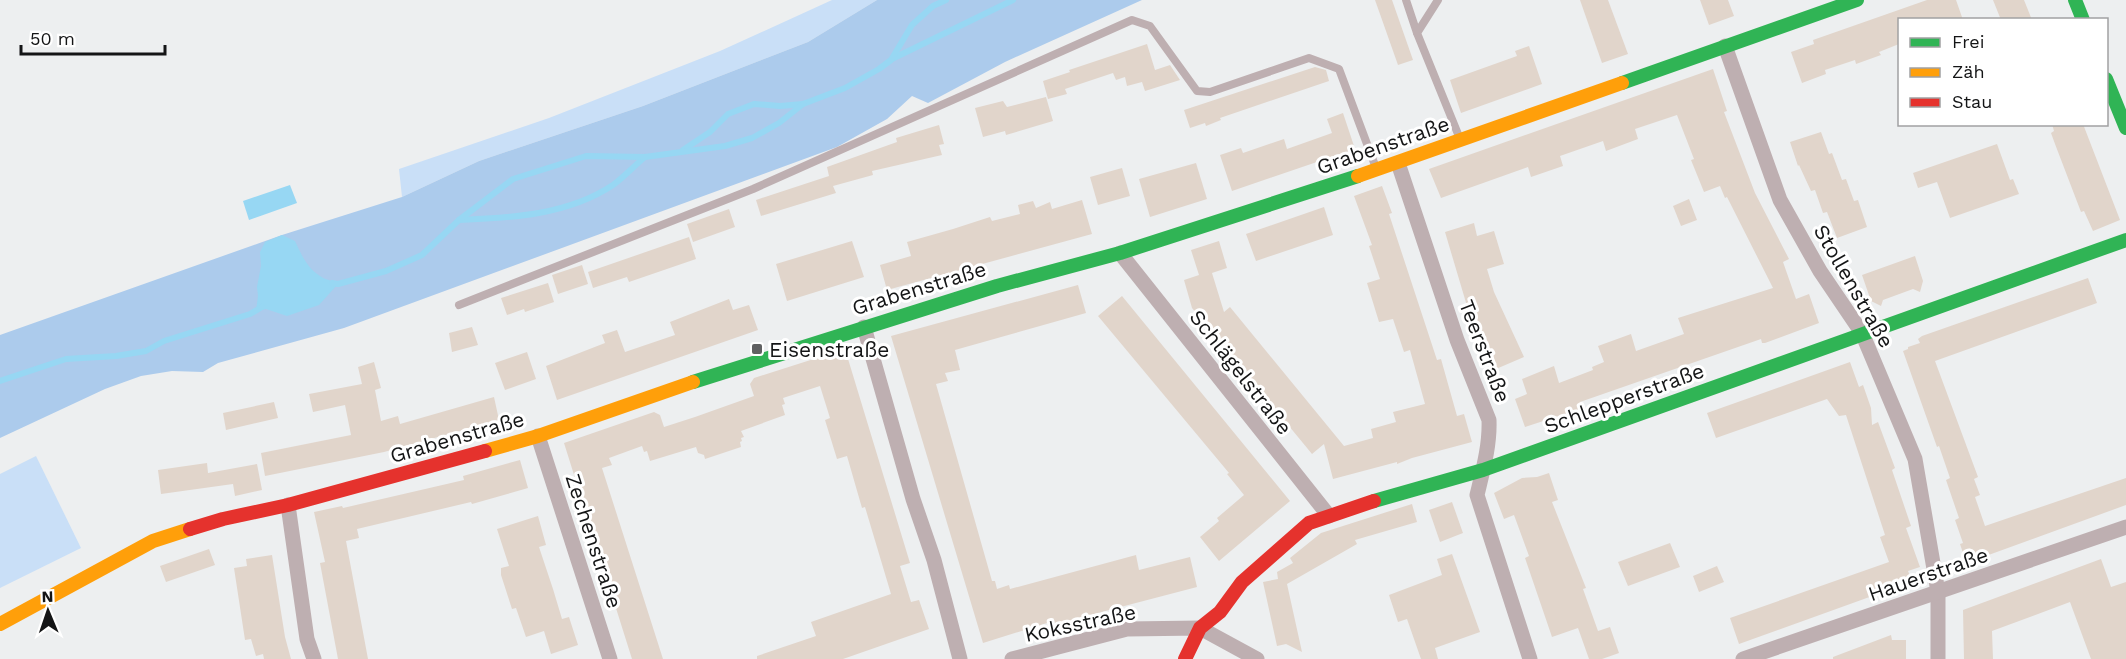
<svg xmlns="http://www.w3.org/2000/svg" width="2126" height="659" viewBox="0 0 2126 659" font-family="'Work Sans',sans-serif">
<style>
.green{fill:#c9dff7}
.forest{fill:#accbec}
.water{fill:#97d7f3}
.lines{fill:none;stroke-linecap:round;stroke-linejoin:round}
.stream{stroke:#97d7f3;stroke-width:6}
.building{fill:#e1d5cb}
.lane{stroke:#beafb1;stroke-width:8}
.street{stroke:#beafb1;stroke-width:15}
.fast{stroke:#30b455;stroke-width:14}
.slow{stroke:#ff9f0a;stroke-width:14}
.jam{stroke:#e5322d;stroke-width:14}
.poi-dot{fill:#606162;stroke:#fff;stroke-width:2}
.labels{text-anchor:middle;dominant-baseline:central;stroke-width:6;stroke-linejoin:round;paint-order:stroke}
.street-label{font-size:21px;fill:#141516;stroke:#fff}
.poi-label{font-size:21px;fill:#141516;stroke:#fff;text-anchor:start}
</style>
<rect width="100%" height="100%" fill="#edeff0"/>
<g class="green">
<polygon points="832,0 877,0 808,42 643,106 479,161 402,197 399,169 549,118 720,51"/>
<polygon points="36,456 81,548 0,588 0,474"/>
</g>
<polygon class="forest" points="877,0 1142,0 1005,62 928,103 912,96 887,119 837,147 344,328 218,363 203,372 172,371 141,376 105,389 0,438 0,335 282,235 402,197 479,161 643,106 808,42"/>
<g class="water">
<polygon points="290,185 297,203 249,220 243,201"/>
<path d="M282,235L295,241C301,254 307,268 320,276C325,280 332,280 338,284L319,305L287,316L266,309L256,311L258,296L257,287L261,266L260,252L265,242Z"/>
</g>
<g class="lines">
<g class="stream">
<polyline points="892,59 1013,0"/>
<polyline points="683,150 710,132 728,114 754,104 780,106 803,104 845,88 879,69 891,60 912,25 933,6 946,0"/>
<path d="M459,220C511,218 568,215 613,185C624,177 634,166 645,157"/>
<polyline points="332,283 338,284 386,271 422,255 459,220 513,179 586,156 645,157 725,146 752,138 779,123 803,104"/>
<polyline points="0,381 66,359 116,356 146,351 164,341 250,314 262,307"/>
</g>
</g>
<g class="building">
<polygon points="1375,0 1392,0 1413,60 1398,65"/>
<polygon points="1580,0 1608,0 1628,54 1602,63"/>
<polygon points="1700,0 1728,0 1734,16 1709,25"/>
<polygon points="1927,0 1956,0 1963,20 1899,20 1899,44 1879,52 1881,55 1856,64 1855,60 1825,70 1826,74 1802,83 1791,52 1814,44 1813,40"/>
<polygon points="1993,0 2024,0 2032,20 2001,20"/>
<polygon points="1147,44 1155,70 1170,65 1180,80 1145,91 1142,82 1127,86 1125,77 1116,80 1113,73 1065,89 1067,94 1048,99 1043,81 1070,72 1069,70"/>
<polygon points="1529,46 1542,84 1461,113 1450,80 1517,56 1515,51"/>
<polygon points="1315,67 1326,70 1329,81 1220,118 1221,120 1206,126 1205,123 1190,128 1184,110"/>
<polygon points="1713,69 1727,111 1724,112 1755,193 1789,259 1783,262 1796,299 1809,294 1819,323 1765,343 1762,343 1761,339 1580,402 1582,407 1580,409 1525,427 1515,399 1527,394 1522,379 1554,366 1559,383 1593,370 1592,367 1604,362 1598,346 1631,334 1636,351 1684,334 1678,318 1773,288 1727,197 1725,198 1720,186 1704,192 1691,160 1694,159 1677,115 1635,129 1638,139 1606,151 1603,141 1560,156 1563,166 1531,177 1528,167 1441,198 1429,169"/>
<polygon points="1046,97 1053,121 1006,135 1005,131 983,137 975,108 1003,101 1007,107"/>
<polygon points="1343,113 1355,149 1232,191 1220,155 1241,148 1243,153 1284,139 1287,149 1332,133 1327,119"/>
<polygon points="2052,124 2083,124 2120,220 2093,231 2084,211 2081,212 2055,144 2051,133 2054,131"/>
<polygon points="939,125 944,144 939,145 942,155 872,171 873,175 833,186 836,193 761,216 756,200 829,176 827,167 897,142 896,138"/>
<polygon points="1821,132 1829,154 1832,153 1842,180 1846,179 1854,201 1858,200 1867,227 1837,238 1827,212 1823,213 1815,190 1811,191 1799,165 1798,166 1790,142"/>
<polygon points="1997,144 2010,180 2013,179 2019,194 1950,218 1937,182 1918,188 1913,173"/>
<polygon points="1196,163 1207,199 1150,217 1139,179"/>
<polygon points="1122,168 1130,196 1098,205 1090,177"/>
<polygon points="1382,186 1392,213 1389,214 1437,360 1441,359 1457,416 1464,414 1472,442 1412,458 1397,464 1397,462 1333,479 1324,444 1312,454 1192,308 1184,280 1199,275 1191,250 1219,241 1227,268 1212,273 1224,312 1230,307 1344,446 1373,438 1371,429 1396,422 1393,412 1425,404 1410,350 1404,352 1393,319 1379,322 1367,283 1380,279 1369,246 1372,245 1354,196"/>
<polygon points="1689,199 1697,220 1681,226 1673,206"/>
<polygon points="1082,200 1092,234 887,290 880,265 911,256 907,242 953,229 990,217 992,221 1020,214 1018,205 1033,201 1036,208 1050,202 1052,209"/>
<polygon points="1324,207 1333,235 1256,261 1246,234"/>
<polygon points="729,209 735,227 693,242 687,224"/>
<polygon points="1474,223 1477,236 1494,231 1504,264 1487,269 1494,292 1524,357 1496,369 1467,306 1445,232"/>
<polygon points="689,237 696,259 629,282 627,277 593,288 588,272"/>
<polygon points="852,241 864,277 787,301 776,264"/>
<polygon points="1915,256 1923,281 1920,292 1913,289 1883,300 1881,306 1871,301 1862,275"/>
<polygon points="582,265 588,284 558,294 552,275"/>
<polygon points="2088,278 2097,303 1935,361 1978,477 1974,479 1980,495 1975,497 1985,526 2126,478 2126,505 1972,561 1971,557 1965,559 1960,544 1963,543 1955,520 1959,518 1946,480 1950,478 1939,446 1937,447 1903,351 1908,349 1908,347 1920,343 1918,339 1922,336"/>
<polygon points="548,283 554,302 525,312 524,309 507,315 501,298"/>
<polygon points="1078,285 1086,313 955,350 960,370 945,373 948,381 936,384 992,581 995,581 997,589 1009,585 1010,589 1136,555 1139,570 1190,557 1197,587 1048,626 1047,623 983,643 891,336"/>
<polygon points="1122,296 1290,501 1219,561 1200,537 1219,521 1217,518 1244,495 1227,474 1229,473 1098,316"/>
<polygon points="729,299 733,310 749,305 758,330 557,400 546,366 605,343 602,335 617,330 625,352 675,335 670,322"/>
<polygon points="472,327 478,345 452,352 449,333"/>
<polygon points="845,349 910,563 900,566 911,602 919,600 929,629 843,659 757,659 757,656 816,636 811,622 891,594 865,507 862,508 847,456 837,459 825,420 830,418 820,386 783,398 785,404 782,405 785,415 741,431 744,437 741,438 742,441 740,442 741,447 705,459 704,455 698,453 696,447 650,461 647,451 644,452 642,446 609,458 612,465 602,468 663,659 632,659 564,443 654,412 660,415 664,427 695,417 754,396 750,384 754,378"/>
<polygon points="527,352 536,379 505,390 495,363"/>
<polygon points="374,362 381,388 375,390 381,421 398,416 400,424 494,397 499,420 384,452 265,476 261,453 351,435 345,405 313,412 309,394 362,384 358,367"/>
<polygon points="1850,362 1859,387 1863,385 1871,408 1872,425 1878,422 1895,468 1892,470 1911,526 1906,528 1920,567 1908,571 1910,576 1905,578 1906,581 1899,584 1900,586 1739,644 1730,618 1889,562 1880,537 1885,535 1846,415 1839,416 1827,399 1716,438 1707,413"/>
<polygon points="274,402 278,418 226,430 223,413"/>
<polygon points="520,460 528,488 472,504 471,502 357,529 359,538 346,541 368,659 338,659 320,563 325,562 314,512 342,506 343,508 464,480 463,476"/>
<polygon points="207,463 208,473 257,464 262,490 235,496 233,484 161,494 158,470"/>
<polygon points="1549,473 1558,500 1552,502 1586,588 1583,589 1598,631 1610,627 1619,653 1602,659 1589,659 1578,628 1552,637 1525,558 1529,556 1514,515 1504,519 1494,493 1522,478 1537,477"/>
<polygon points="1452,502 1463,533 1440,542 1429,510"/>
<polygon points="1412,504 1417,522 1355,540 1357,544 1287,584 1302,652 1286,644 1277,646 1263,582 1278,579 1277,572 1293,563 1290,558 1321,533"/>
<polygon points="538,516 546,545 539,547 553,589 562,619 569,617 578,645 551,654 544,631 526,637 516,608 512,609 501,575 501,568 509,566 497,529"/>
<polygon points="1670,543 1680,567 1628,586 1618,562"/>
<polygon points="209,549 215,565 166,582 160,566"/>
<polygon points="1452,554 1480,632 1435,648 1438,659 1421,659 1407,619 1398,622 1389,595 1442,575 1437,559"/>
<polygon points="272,555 285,637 291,659 264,659 263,654 256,656 251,639 245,640 234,568 247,566 246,559"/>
<polygon points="2101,559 2111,587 2126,582 2126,659 2091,659 2070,602 1992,631 1993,659 1964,659 1963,610"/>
<polygon points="1717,566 1724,582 1699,592 1693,576"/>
<polygon points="1891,635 1892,640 1906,640 1906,659 1833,659 1833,657"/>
</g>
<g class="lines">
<g class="lane">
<polyline points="1406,0 1417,33"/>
<polyline points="1438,0 1417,33 1460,139"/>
<polyline points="459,305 753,189 1132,20 1150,26 1197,91 1210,92 1309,58 1339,69 1376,168"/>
</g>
<g class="street">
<polyline points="1725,46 1780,200 1820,271 1862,333 1915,459 1938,592 1938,659"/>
<path d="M1398,163L1457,340L1489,420C1490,445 1483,470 1477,495L1530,659"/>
<polyline points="1120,253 1329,516"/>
<polyline points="864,327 913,499 934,560 960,659"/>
<polyline points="538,436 610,659"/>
<polyline points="288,505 307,639 314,659"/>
<polyline points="1012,659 1127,629 1200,628 1257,659"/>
<polyline points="1743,659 2126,527"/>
</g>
<g class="fast">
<polyline points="2075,0 2083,20"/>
<polyline points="2106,79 2126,128"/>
<polyline points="1622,83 1857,0"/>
<polyline points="693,382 997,286 1120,253 1358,176"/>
<polyline points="1374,501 1483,470 2126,240"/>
</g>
<g class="slow">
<polyline points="1358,176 1622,83"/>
<polyline points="485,451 538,436 693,382"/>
<polyline points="0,624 153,541 190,529"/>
</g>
<g class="jam">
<polyline points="190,529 223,519 288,505 485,451"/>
<polyline points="1185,659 1200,628 1220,612 1242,582 1309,523 1374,501"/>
</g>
</g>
<rect class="poi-dot" x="751" y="343" width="12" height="12" rx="3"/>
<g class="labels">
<g class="street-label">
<text transform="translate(1383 145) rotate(-19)">Grabenstraße</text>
<text transform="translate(1854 286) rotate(60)">Stollenstraße</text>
<text transform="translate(919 288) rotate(-17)">Grabenstraße</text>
<text transform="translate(1485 351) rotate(69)">Teerstraße</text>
<text transform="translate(1241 372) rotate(52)">Schlägelstraße</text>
<text transform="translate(1624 398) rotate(-20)">Schlepperstraße</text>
<text transform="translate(457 437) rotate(-16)">Grabenstraße</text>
<text transform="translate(594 541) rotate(72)">Zechenstraße</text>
<text transform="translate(1928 574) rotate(-19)">Hauerstraße</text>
<text transform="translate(1080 623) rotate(-12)">Koksstraße</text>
</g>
<g class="poi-label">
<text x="769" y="349">Eisenstraße</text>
</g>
</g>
<rect x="1898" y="18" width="210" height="108" fill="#ffffff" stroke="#a1a1a2" stroke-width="1.5"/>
<rect x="1910" y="38" width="30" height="9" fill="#30b455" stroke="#a1a1a2" stroke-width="1.5"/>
<text x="1952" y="48" font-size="18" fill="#141516">Frei</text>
<rect x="1910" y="68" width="30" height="9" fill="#ff9f0a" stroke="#a1a1a2" stroke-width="1.5"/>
<text x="1952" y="78" font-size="18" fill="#141516">Zäh</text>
<rect x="1910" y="98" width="30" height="9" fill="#e5322d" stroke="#a1a1a2" stroke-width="1.5"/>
<text x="1952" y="108" font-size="18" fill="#141516">Stau</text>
<g transform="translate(48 611) rotate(358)" stroke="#ffffff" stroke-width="4.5" paint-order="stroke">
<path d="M0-4.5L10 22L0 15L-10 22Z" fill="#141516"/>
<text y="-9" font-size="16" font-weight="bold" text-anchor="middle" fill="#141516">N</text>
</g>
<path d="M21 45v9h144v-9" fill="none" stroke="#141516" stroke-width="3"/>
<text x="30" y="45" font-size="18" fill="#141516" stroke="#ffffff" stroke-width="4.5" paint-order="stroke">50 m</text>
</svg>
